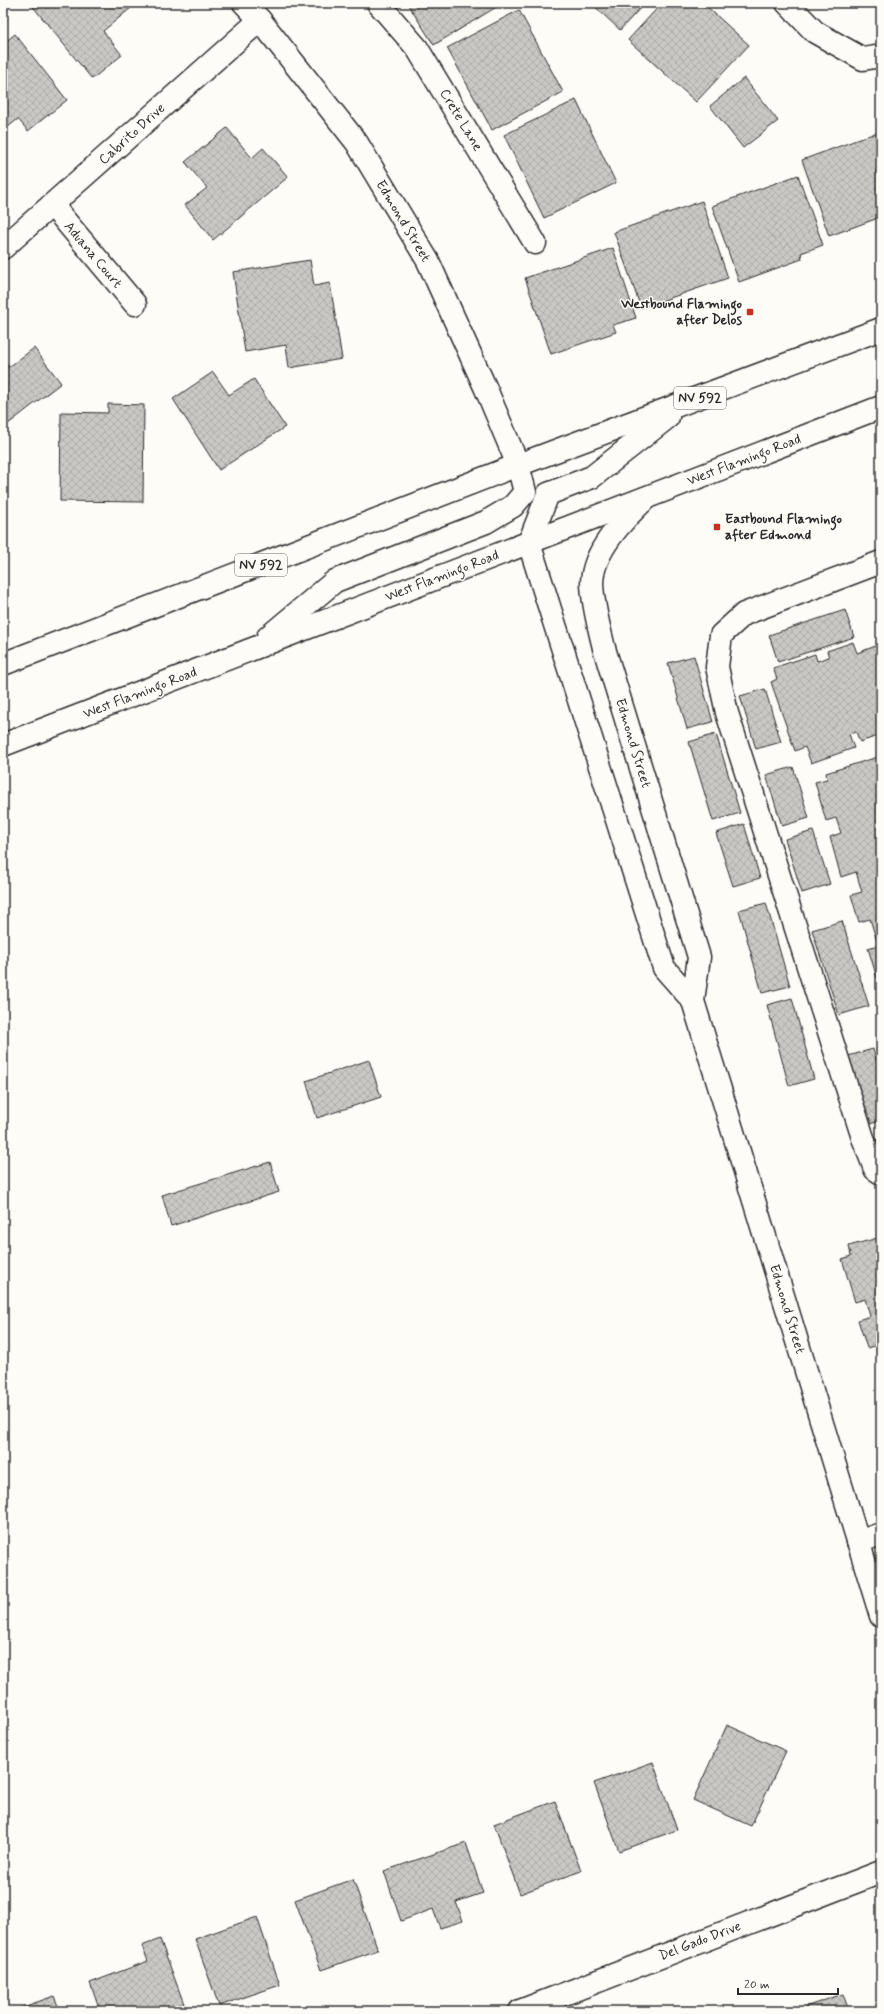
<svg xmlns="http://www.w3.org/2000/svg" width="884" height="2014" viewBox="0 0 884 2014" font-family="Mynerve,sans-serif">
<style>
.building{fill:url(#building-cross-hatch);stroke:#2b2b2b}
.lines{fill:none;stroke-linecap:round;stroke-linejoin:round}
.minor-casing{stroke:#2b2b2b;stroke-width:25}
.major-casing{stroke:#2b2b2b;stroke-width:25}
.minor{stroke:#fdfcf7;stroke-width:22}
.major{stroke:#fdfcf7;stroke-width:22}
.poi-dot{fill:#c8321e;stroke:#fdfcf7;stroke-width:1.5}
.labels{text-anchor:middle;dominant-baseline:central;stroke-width:3;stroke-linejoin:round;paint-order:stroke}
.shield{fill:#fdfcf7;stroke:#6a6a68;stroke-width:1}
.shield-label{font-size:13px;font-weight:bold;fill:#2b2b2b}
.street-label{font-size:14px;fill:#2b2b2b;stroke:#fdfcf7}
.poi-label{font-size:14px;font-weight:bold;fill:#2b2b2b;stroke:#fdfcf7;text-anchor:end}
</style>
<defs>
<pattern id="building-cross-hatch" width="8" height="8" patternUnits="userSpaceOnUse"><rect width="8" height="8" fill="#c9c8c4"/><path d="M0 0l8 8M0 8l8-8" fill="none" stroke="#adaca9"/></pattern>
</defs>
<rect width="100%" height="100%" fill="#fdfcf7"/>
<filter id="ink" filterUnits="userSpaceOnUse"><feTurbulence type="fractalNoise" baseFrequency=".025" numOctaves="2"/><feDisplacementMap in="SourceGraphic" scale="8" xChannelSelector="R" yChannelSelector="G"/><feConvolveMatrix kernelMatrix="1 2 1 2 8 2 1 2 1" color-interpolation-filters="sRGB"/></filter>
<g filter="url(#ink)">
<g class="building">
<polygon points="30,3 137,3 103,31 122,55 92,79"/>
<polygon points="407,3 503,3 434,45"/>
<polygon points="591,3 645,3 620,30"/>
<polygon points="662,3 703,3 749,45 696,102 628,40"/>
<polygon points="519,10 563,92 492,130 447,48"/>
<polygon points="15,34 67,100 28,131 18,119 3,131 3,44"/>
<polygon points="744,78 778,121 743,148 710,106"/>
<polygon points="576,100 616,183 544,218 504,135"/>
<polygon points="227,128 252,158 263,148 288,177 213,240 185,205 207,188 185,162"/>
<polygon points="881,131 881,168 876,170 879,179 881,178 881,217 829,236 802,160"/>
<polygon points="798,175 823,245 801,253 802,259 739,282 712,206"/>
<polygon points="702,201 728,278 641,308 614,232"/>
<polygon points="613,248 636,318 613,325 616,332 551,354 525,278"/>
<polygon points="310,260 314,286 330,283 342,359 289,368 286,345 245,352 233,272"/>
<polygon points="34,348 61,383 3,428 3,359 9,367"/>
<polygon points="213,372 229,395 254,379 285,427 219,470 173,399"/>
<polygon points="108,404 144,405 143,502 60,501 61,412 108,413"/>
<polygon points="845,610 854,637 778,662 769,635"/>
<polygon points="853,642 857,653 881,644 881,735 860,742 856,732 849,734 854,748 811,763 805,747 795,751 771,682 777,679 773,668 815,654 817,661 829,657 827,651"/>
<polygon points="694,656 713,722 687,729 668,663"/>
<polygon points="765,689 781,742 756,749 740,696"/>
<polygon points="716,734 740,813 713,821 689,742"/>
<polygon points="881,756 881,977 877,978 868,948 878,945 870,919 859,922 851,895 862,892 856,872 841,877 830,837 841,833 836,818 826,821 815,782 827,779 826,773"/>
<polygon points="793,767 809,818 782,826 766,775"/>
<polygon points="744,824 760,878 733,886 716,833"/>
<polygon points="813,831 830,884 802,893 785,839"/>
<polygon points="766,903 790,986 762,993 739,910"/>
<polygon points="842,921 869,1006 839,1015 812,930"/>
<polygon points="792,998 814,1079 789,1086 767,1005"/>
<polygon points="873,1049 881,1076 881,1121 869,1124 848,1056"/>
<polygon points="369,1060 381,1097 317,1118 306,1081"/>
<polygon points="270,1162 279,1192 171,1226 162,1195"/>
<polygon points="881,1237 881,1344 867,1348 858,1320 870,1316 865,1299 855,1302 842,1259 851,1256 849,1246"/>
<polygon points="727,1725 786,1751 751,1826 693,1800"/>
<polygon points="653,1762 677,1830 619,1851 594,1783"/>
<polygon points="555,1801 581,1871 520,1894 494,1824"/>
<polygon points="466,1843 483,1893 456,1902 463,1921 440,1928 433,1909 401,1921 384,1871"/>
<polygon points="353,1879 378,1950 321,1970 295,1900"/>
<polygon points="257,1917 280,1985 219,2006 195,1939"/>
<polygon points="160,1939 184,2004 164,2011 100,2011 90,1983 148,1961 142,1946"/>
<polygon points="843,1994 849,2011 793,2011"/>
<polygon points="54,1996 60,2011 12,2011"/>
</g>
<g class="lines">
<g class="minor-casing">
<g id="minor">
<polyline points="244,3 260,20 357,143 428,261 486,389 518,465"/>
<polyline points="378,3 417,48 535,243"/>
<polyline points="787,3 815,32 863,59 881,56"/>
<polyline points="52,205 135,304"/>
<polyline points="3,248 260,20"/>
<path d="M646,498C624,519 592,551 592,584C593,606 599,627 604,648L699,957L693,1001L881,1616"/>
<polyline points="529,543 664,968 693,1001"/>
<polyline points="881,562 744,614 721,635 717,667 727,713 863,1138 875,1169 881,1173"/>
<polyline points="858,1542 881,1534"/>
<polyline points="520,2011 881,1872"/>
</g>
</g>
<g class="major-casing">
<g id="major">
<polyline points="529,543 548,494 592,477 668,417"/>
<polyline points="268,637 335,581 486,522 513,506 525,492 518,465"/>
<polyline points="3,664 518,465 881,329"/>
<polyline points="3,745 881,407"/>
</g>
</g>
<use href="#minor" class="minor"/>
<use href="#major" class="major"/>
</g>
</g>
<g class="poi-dot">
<rect x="746" y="308" width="8" height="8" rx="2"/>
<rect x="713" y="523" width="8" height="8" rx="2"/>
</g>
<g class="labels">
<g class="shield">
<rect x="674" y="387" width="52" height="22" rx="3"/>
<rect x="235" y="554" width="52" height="22" rx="3"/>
</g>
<g class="shield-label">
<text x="700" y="398">NV 592</text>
<text x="261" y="565">NV 592</text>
</g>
<g class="street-label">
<text transform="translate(461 120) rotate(59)">Crete Lane</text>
<text transform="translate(132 134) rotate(-42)">Cabrito Drive</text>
<text transform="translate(403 221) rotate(59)">Edmond Street</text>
<text transform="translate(93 255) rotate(50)">Aduana Court</text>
<text transform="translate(744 460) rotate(-21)">West Flamingo Road</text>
<text transform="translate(442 576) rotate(-21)">West Flamingo Road</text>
<text transform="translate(140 693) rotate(-21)">West Flamingo Road</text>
<text transform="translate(633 743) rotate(73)">Edmond Street</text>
<text transform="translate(787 1309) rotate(73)">Edmond Street</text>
<text transform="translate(700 1941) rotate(-21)">Del Gado Drive</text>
</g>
<g class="poi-label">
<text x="742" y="304">Westbound Flamingo<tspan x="742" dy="16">after Delos</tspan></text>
<text x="725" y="519" text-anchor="start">Eastbound Flamingo<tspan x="725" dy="16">after Edmond</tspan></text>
</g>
</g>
<rect width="884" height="2014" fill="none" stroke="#fdfcf7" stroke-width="16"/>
<rect x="8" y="8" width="868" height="1998" fill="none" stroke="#2b2b2b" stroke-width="1.5" filter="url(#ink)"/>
<path d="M738 1988v6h100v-6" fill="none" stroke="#2b2b2b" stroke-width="2"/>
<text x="744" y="1988" font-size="12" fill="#2b2b2b" stroke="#fdfcf7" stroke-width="3" paint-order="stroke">20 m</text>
</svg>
